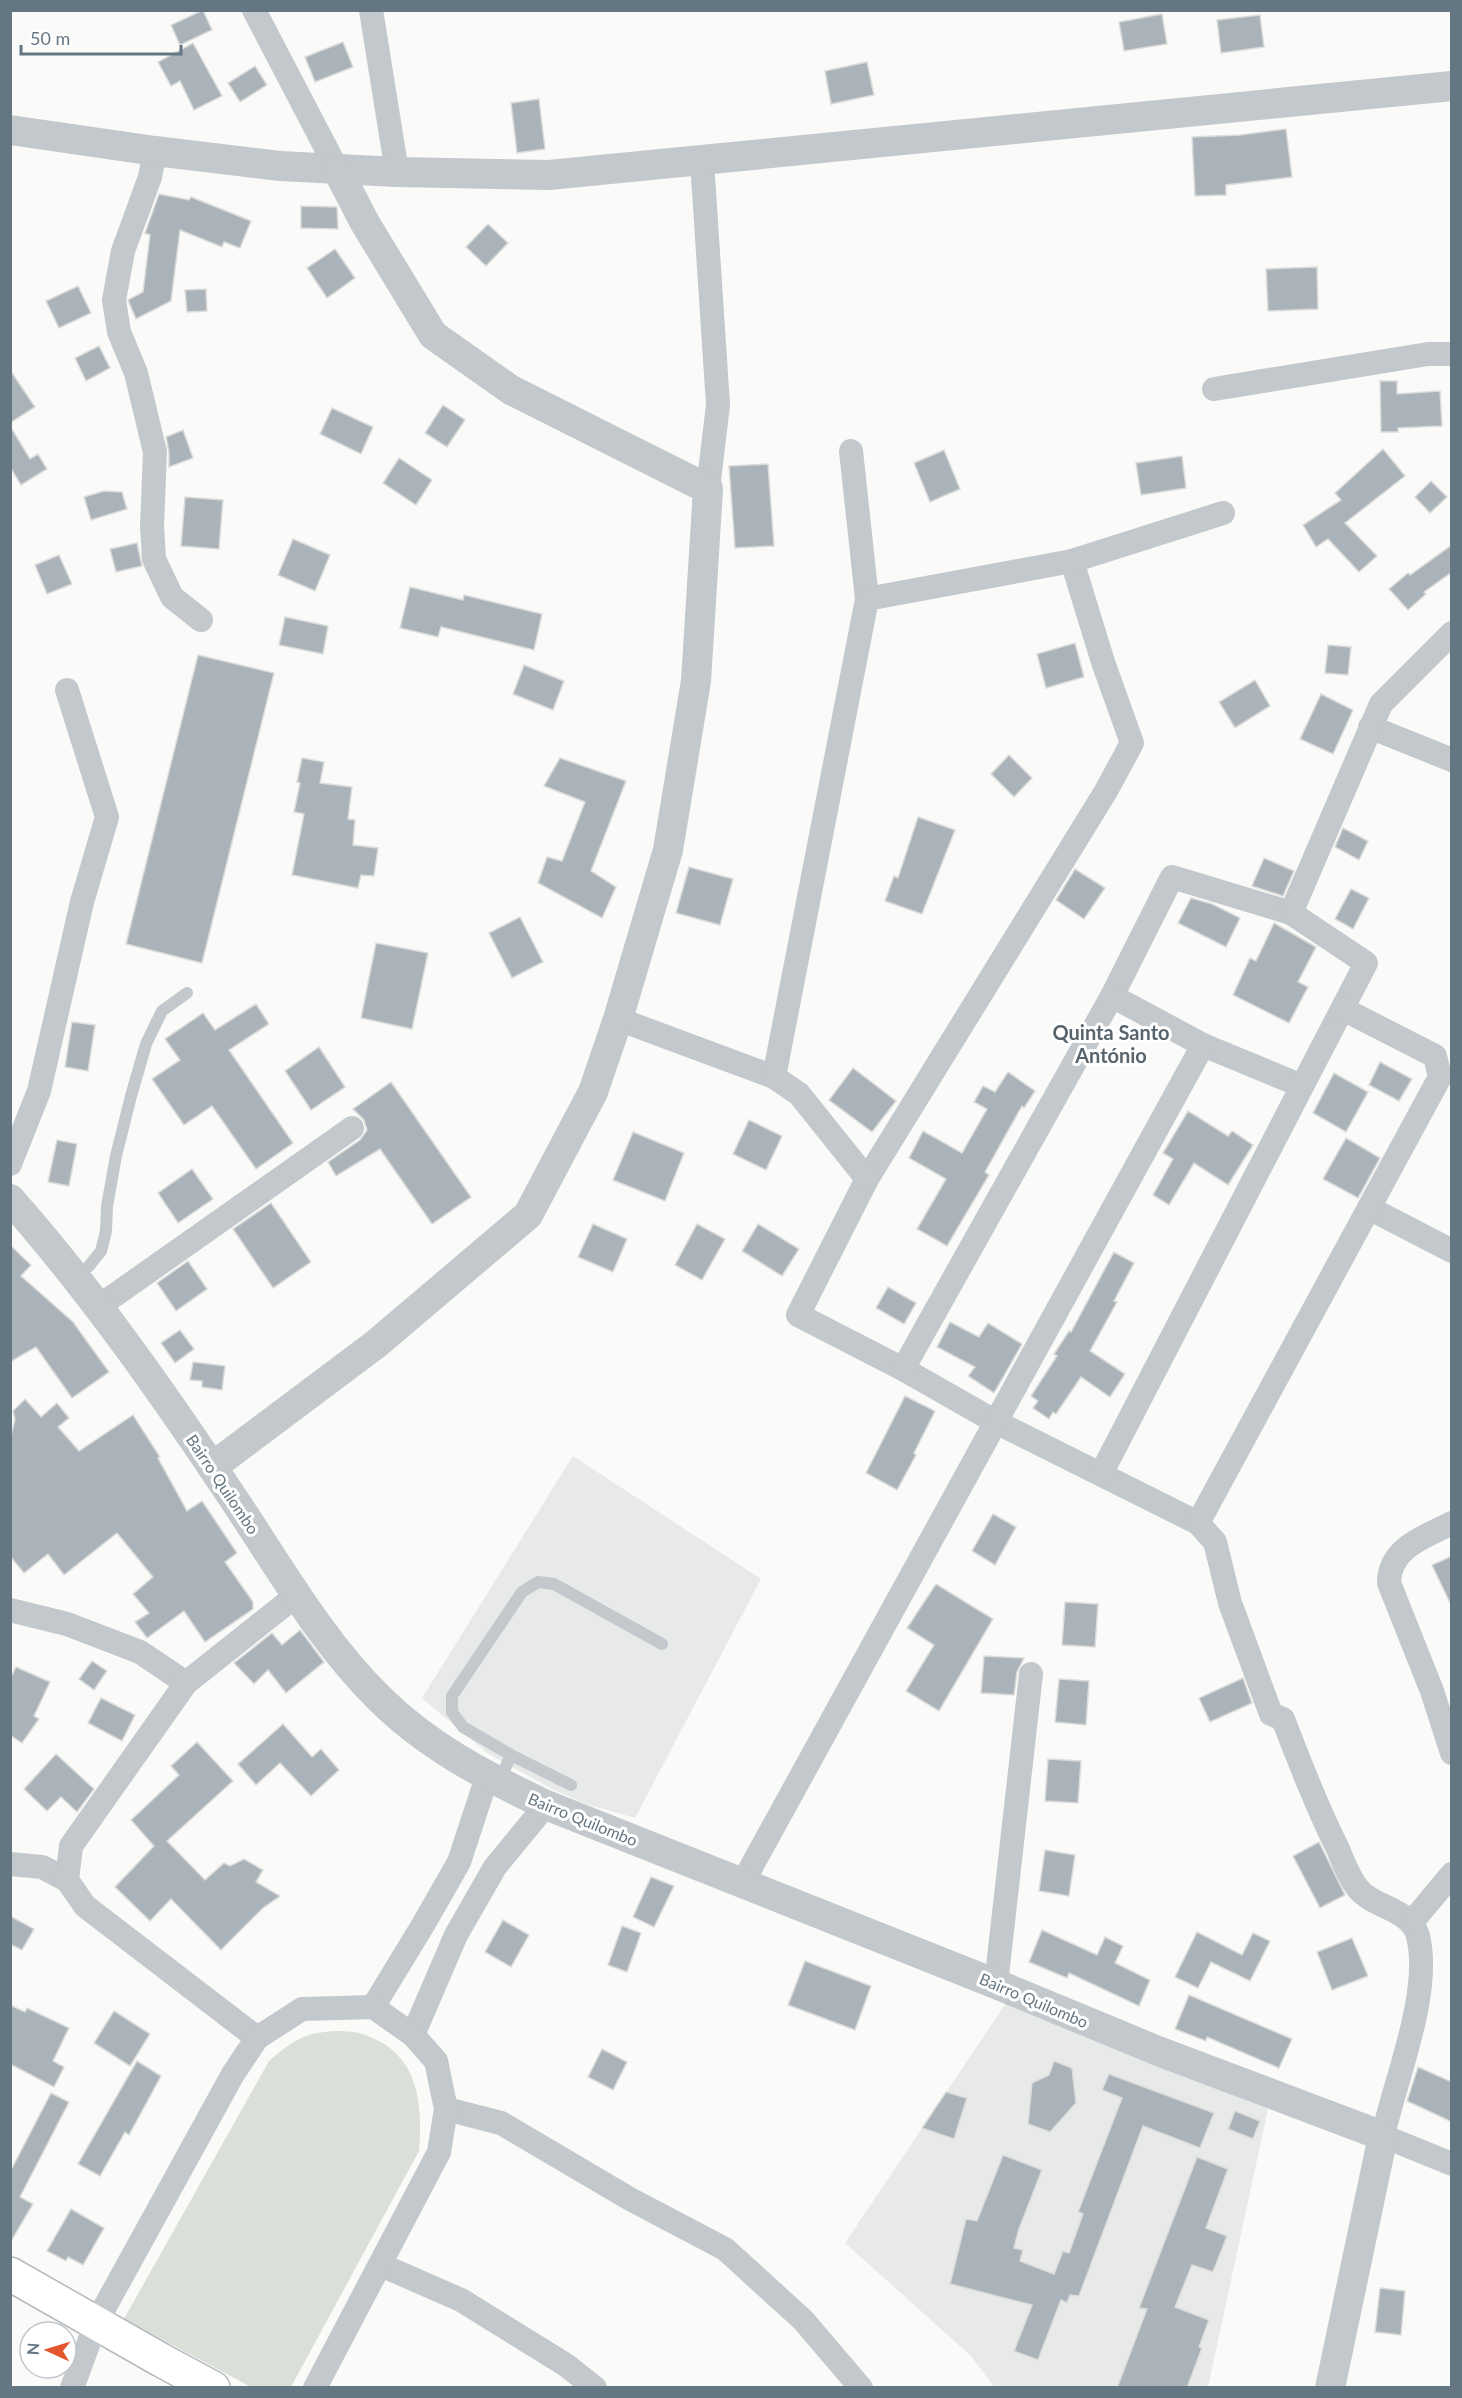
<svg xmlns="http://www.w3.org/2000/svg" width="1462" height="2398" viewBox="0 0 1462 2398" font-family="Lato,sans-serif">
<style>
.built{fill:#e8e9e9}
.green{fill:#dadfd7}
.building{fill:#aab3b9;stroke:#dcdcda;stroke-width:1.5}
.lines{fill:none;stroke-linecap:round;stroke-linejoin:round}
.primary-casing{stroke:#b5babe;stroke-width:36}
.service{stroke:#c3c8cc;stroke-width:12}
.minor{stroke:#c3c8cc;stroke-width:24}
.tertiary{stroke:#c3c8cc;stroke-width:30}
.primary{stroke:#fff;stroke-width:33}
.labels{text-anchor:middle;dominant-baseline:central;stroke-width:6;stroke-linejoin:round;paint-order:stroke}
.street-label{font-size:16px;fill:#657683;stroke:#fff}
.quarter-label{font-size:20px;font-weight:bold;fill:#57646e;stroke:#fff}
</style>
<rect width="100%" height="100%" fill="#fafaf8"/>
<g class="built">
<polygon points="573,1456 761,1579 635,1818 586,1804 552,1789 487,1753 422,1698"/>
<polygon points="1006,2003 1268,2109 1208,2387 994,2387 971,2356 845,2243"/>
</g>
<path class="green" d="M334,2031C343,2031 353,2031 362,2034C418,2051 423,2101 419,2151L291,2387H251L124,2319L269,2061C293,2041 303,2033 334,2031Z"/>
<g class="building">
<polygon points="203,10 212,30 180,45 171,25"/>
<polygon points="1162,14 1167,44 1124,51 1119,22"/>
<polygon points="1260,15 1264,47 1221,53 1217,20"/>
<polygon points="343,42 353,67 315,82 305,57"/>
<polygon points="193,43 222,96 194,110 180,81 171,86 158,62"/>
<polygon points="867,62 874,95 831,104 825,71"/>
<polygon points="255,66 267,85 240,102 228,83"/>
<polygon points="539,99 545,149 517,153 511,103"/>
<polygon points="1286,129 1292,177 1226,185 1226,195 1195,196 1192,137 1240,135"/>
<polygon points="159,194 189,200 191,197 251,221 240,248 224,242 222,247 180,230 171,301 136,319 128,300 143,292 150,235 145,233"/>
<polygon points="301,206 337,207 338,229 301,228"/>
<polygon points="488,224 508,243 486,266 466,247"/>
<polygon points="335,249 355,278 327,298 307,268"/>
<polygon points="1317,267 1318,309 1268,311 1266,269"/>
<polygon points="78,286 91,313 59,328 46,301"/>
<polygon points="206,289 207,311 187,312 185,290"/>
<polygon points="99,346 110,368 86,381 75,358"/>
<polygon points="10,370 35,407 10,423"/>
<polygon points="1380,381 1397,381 1397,394 1440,391 1442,426 1398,428 1398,432 1381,432"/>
<polygon points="443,405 465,420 447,447 425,433"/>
<polygon points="332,408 373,427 361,454 320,434"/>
<polygon points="10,426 30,459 38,454 47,469 21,485 10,467"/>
<polygon points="183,430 193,458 169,467 169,452 166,437"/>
<polygon points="1383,449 1405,476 1345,523 1377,556 1359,572 1328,539 1316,547 1303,525 1341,500 1335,493"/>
<polygon points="944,450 960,489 930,502 914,463"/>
<polygon points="1182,456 1186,488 1141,495 1136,463"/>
<polygon points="399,458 432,480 416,505 383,483"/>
<polygon points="768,464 774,546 735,548 729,466"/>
<polygon points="1431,481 1447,497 1430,513 1415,497"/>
<polygon points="104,491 122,492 127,509 91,520 84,497"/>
<polygon points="185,497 223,500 219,549 181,546"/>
<polygon points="293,539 330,555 315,591 278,575"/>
<polygon points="137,543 142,566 116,572 110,549"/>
<polygon points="1452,545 1452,572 1424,592 1426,594 1408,610 1389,589 1408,573 1410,575"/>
<polygon points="59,555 72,584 47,594 35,565"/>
<polygon points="410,587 463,600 464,595 542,614 534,650 441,627 438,637 400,628"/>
<polygon points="285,617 328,626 323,654 279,645"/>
<polygon points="1075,643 1084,677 1046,688 1037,654"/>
<polygon points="1328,645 1351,647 1348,675 1325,673"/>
<polygon points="198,655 274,673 202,963 126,944"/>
<polygon points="524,665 564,681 553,710 513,694"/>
<polygon points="1255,680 1270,706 1235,728 1219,702"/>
<polygon points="1321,694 1353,710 1333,754 1300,739"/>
<polygon points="1009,755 1032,778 1014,797 991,774"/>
<polygon points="302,758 324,762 320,783 352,787 348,819 355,820 353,845 378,848 374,876 361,875 358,888 292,875 304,814 294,812 300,783 297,782"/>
<polygon points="560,758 626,781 591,871 616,887 602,918 538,883 547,857 562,861 585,802 544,786"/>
<polygon points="918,817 955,830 922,914 885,901 894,876 898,878"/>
<polygon points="1343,828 1368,841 1359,860 1335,847"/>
<polygon points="1264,858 1294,871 1283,896 1252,886"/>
<polygon points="689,867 733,879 720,925 676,913"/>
<polygon points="1075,869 1105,888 1084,919 1056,900"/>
<polygon points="1351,889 1369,898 1353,929 1335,919"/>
<polygon points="1191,898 1212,904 1240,918 1226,947 1178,923"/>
<polygon points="520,917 543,962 512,978 489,933"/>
<polygon points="1274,923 1316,947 1298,982 1308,987 1289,1023 1233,995 1250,958 1256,961"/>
<polygon points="376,943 428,953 412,1029 361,1018"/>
<polygon points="256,1004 269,1024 229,1050 293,1143 256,1169 212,1106 184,1125 152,1079 180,1060 165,1039 203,1013 215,1030"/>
<polygon points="72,1022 95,1025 88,1071 65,1067"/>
<polygon points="319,1047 345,1087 311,1110 285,1071"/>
<polygon points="1380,1062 1412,1079 1399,1101 1369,1085"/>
<polygon points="853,1068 896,1101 872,1132 829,1100"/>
<polygon points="1008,1072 1035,1091 1024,1108 1022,1106 985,1172 989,1175 947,1246 917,1229 946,1179 909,1158 923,1131 962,1153 987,1109 974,1102 983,1086 995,1092"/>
<polygon points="1334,1073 1368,1092 1346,1132 1313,1113"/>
<polygon points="391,1082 471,1197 432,1224 380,1149 336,1176 328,1162 360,1140 367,1130 364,1120 353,1109"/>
<polygon points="1188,1111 1228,1136 1232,1131 1253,1145 1228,1185 1194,1163 1169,1205 1153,1195 1173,1159 1163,1153"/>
<polygon points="749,1120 782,1136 766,1170 733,1154"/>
<polygon points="633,1132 684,1153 665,1201 613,1180"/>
<polygon points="1346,1138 1380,1158 1358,1198 1323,1179"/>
<polygon points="57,1140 77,1144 69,1186 48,1182"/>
<polygon points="192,1169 213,1199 178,1223 158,1193"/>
<polygon points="271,1203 311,1262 273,1288 233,1229"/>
<polygon points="593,1224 627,1239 613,1272 578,1257"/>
<polygon points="697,1224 725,1239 702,1280 675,1265"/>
<polygon points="758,1224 799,1249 782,1276 742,1251"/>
<polygon points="10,1245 31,1265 21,1276 73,1322 109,1372 72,1398 36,1347 10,1362"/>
<polygon points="1114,1252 1134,1263 1114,1301 1117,1302 1090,1351 1125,1374 1110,1397 1081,1377 1056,1414 1053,1412 1049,1419 1033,1408 1038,1401 1031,1396 1057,1356 1054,1354 1069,1331 1071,1332"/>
<polygon points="188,1261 207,1289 176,1311 157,1283"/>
<polygon points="888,1287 916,1303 904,1324 876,1308"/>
<polygon points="950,1322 979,1337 988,1323 1022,1344 994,1393 968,1376 975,1367 937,1347"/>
<polygon points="180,1330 194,1349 175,1363 161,1343"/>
<polygon points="193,1362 225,1366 222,1390 202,1387 202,1381 190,1380"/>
<polygon points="905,1396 935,1411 914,1453 916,1455 897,1490 866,1473"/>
<polygon points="25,1399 41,1417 57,1403 69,1418 58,1427 79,1451 133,1415 160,1457 158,1458 187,1511 202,1501 237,1553 225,1562 253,1602 253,1609 205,1642 184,1611 147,1638 135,1622 149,1613 133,1594 153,1577 117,1533 64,1575 48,1554 24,1573 10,1556 10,1440 15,1419 13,1411"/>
<polygon points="993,1514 1016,1527 995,1565 972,1551"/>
<polygon points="1452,1556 1452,1607 1432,1565"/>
<polygon points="936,1584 993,1619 939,1711 906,1691 934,1645 907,1628"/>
<polygon points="1065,1602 1098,1604 1095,1647 1062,1645"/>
<polygon points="300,1630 324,1662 286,1693 268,1670 254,1684 234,1663 272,1633 282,1645"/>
<polygon points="984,1656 1024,1658 1017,1672 1014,1695 981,1693"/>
<polygon points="92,1661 107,1671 94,1690 79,1679"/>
<polygon points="16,1667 50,1682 34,1716 39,1719 22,1743 10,1735 10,1679"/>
<polygon points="1243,1678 1252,1703 1210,1722 1199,1698"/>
<polygon points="1059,1679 1089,1681 1086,1725 1055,1722"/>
<polygon points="101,1698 135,1715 122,1741 88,1723"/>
<polygon points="283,1724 312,1757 321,1749 339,1770 311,1796 280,1763 256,1785 238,1764"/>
<polygon points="197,1742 233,1781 167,1841 205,1880 224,1863 230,1866 244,1859 263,1870 256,1882 280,1896 263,1908 221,1950 171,1899 150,1921 115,1887 154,1846 131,1820 179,1775 171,1766"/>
<polygon points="56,1754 94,1789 77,1812 61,1797 47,1811 24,1789"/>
<polygon points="1048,1759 1081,1761 1078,1803 1045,1801"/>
<polygon points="1319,1842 1345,1895 1320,1908 1293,1856"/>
<polygon points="1045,1850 1075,1855 1069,1896 1039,1891"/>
<polygon points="651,1877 674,1886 654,1927 633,1917"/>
<polygon points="10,1916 34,1929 22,1950 10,1944"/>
<polygon points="503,1920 529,1935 511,1967 485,1952"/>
<polygon points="622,1926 641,1933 627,1972 608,1965"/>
<polygon points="1042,1930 1097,1955 1105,1937 1123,1946 1115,1963 1150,1980 1139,2006 1069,1973 1067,1978 1029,1962"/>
<polygon points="1197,1932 1242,1955 1253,1933 1270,1941 1250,1981 1211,1962 1198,1988 1175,1977"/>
<polygon points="1352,1938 1368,1976 1332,1990 1317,1952"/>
<polygon points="805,1961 871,1986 855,2030 788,2005"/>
<polygon points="1189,1995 1292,2039 1279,2068 1207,2037 1206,2041 1175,2029"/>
<polygon points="10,2005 25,2012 27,2008 69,2028 53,2061 64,2067 54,2087 10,2064"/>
<polygon points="114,2011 150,2034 130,2066 94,2043"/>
<polygon points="602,2049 627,2062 613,2090 588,2077"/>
<polygon points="137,2061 161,2076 129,2135 125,2132 100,2176 78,2164"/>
<polygon points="1054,2061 1072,2068 1076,2103 1050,2132 1028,2124 1032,2083 1049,2075"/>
<polygon points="1418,2067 1452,2082 1452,2122 1407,2101"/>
<polygon points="1109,2074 1214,2113 1200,2148 1143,2126 1079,2296 1070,2295 1067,2303 1061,2300 1038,2360 1014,2351 1032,2305 950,2284 966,2219 977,2221 1003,2155 1042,2170 1019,2229 1014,2248 1023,2250 1020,2261 1054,2274 1063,2251 1069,2253 1083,2214 1078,2212 1122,2098 1102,2090"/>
<polygon points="946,2092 967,2098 954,2139 922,2128"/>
<polygon points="51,2093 69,2102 20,2197 33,2204 10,2243 10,2172"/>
<polygon points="1235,2111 1260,2121 1253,2139 1228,2129"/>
<polygon points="1197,2157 1228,2169 1206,2228 1227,2236 1213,2272 1192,2265 1175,2307 1209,2320 1199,2347 1202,2348 1187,2388 1117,2388 1147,2309 1139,2308"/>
<polygon points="71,2209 104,2228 83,2265 68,2257 66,2261 47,2251"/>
<polygon points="1380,2288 1405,2291 1401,2335 1375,2332"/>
</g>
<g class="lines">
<g class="primary-casing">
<polyline id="primary" points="10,2274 161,2360 213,2388"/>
</g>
<g class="service">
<polyline points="77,1276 89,1266 101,1251 106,1231 107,1206 116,1156 131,1096 146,1044 162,1011 187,993"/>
<polyline points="511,1755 571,1785"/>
<polyline points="499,1782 511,1755 463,1727 452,1712 452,1696 522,1592 538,1582 554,1584 662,1644"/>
</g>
<g class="minor">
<polyline points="254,10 337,169"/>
<polyline points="371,10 397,172"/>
<polyline points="155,151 150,177 123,251 114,300 119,332 136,373 155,452 152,526 154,559 172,597 201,620"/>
<polyline points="702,161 718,405 708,489"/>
<polyline points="1214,389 1428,354 1452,354"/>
<polyline points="851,451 867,599"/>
<path d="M1072,561L1103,662L1132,743L1106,791L867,1179L798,1315L903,1369L996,1422L1198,1523L1215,1542L1230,1603L1271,1714L1283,1719C1300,1763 1317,1807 1338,1849C1343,1861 1348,1875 1356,1886C1371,1908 1411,1908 1418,1936C1432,1993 1395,2080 1383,2136L1452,2164"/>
<polyline points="1370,727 1452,760"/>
<polyline points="618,1019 774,1077 799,1094 867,1179"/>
<polyline points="1203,1045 1302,1086"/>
<polyline points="774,1077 867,599 1072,561 1223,513"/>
<polyline points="10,1164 39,1091 82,902 107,817 67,690"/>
<polyline points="1369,1208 1452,1251"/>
<polyline points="98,1307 352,1128"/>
<polyline points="903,1369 1112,996 1172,877 1291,913"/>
<polyline points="1101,1474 1366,963 1291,913 1381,704 1452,633"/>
<polyline points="1198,1523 1440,1077 1435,1056 1343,1009"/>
<path d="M1452,1523C1424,1537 1389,1548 1389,1583L1432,1691L1452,1753"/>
<polyline points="10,1610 67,1624 140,1652 186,1683"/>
<polyline points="10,1864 42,1867 67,1880"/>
<polyline points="743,1882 1203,1045 1112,996"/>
<polyline points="1412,1922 1452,1874"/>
<polyline points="996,1984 1031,1674"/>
<polyline points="373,2007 423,1925 459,1862 487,1777"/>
<polyline points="413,2035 456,1935 495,1867 546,1805"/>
<polyline points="257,2038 85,1906 67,1880 71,1846 186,1683 298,1594"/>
<polyline points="446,2109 501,2123 630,2199 725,2249 803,2320 861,2388"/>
<polyline points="381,2265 461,2300 566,2365 595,2388"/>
<polyline points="72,2388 96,2323 233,2074 257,2038 302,2009 373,2007 413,2035 436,2061 446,2109 439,2152 315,2388"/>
</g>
<g class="tertiary">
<polyline points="10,130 155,151 280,166 397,172 549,175 1452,86"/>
<path d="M10,1199C94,1294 167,1399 237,1504C281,1570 322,1642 379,1698C427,1746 485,1776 546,1805L996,1984L1158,2051L1383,2136L1330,2388"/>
<polyline points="212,1467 376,1344 528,1215 593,1092 618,1019 668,850 696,681 708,489 511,390 433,335 365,223 337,169"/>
</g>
<use href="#primary" class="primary"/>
</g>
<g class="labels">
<g class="street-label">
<text transform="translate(223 1484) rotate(56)">Bairro Quilombo</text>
<text transform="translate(583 1819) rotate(22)">Bairro Quilombo</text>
<text transform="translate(1034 2000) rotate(23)">Bairro Quilombo</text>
</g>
<g class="quarter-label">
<text x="1111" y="1032">Quinta Santo<tspan x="1111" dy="23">António</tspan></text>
</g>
</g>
<rect width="1462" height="2398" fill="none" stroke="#657683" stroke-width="24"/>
<g transform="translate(48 2350) rotate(274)"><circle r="28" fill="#ffffff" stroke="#c1c8cd" stroke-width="1.5"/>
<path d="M0-4.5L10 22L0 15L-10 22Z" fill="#e4572e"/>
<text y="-9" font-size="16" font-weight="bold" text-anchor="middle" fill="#657683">N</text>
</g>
<path d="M21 45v9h160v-9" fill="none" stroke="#657683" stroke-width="3"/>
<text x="30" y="45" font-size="18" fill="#657683" stroke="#ffffff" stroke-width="4.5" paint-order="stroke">50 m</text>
</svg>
